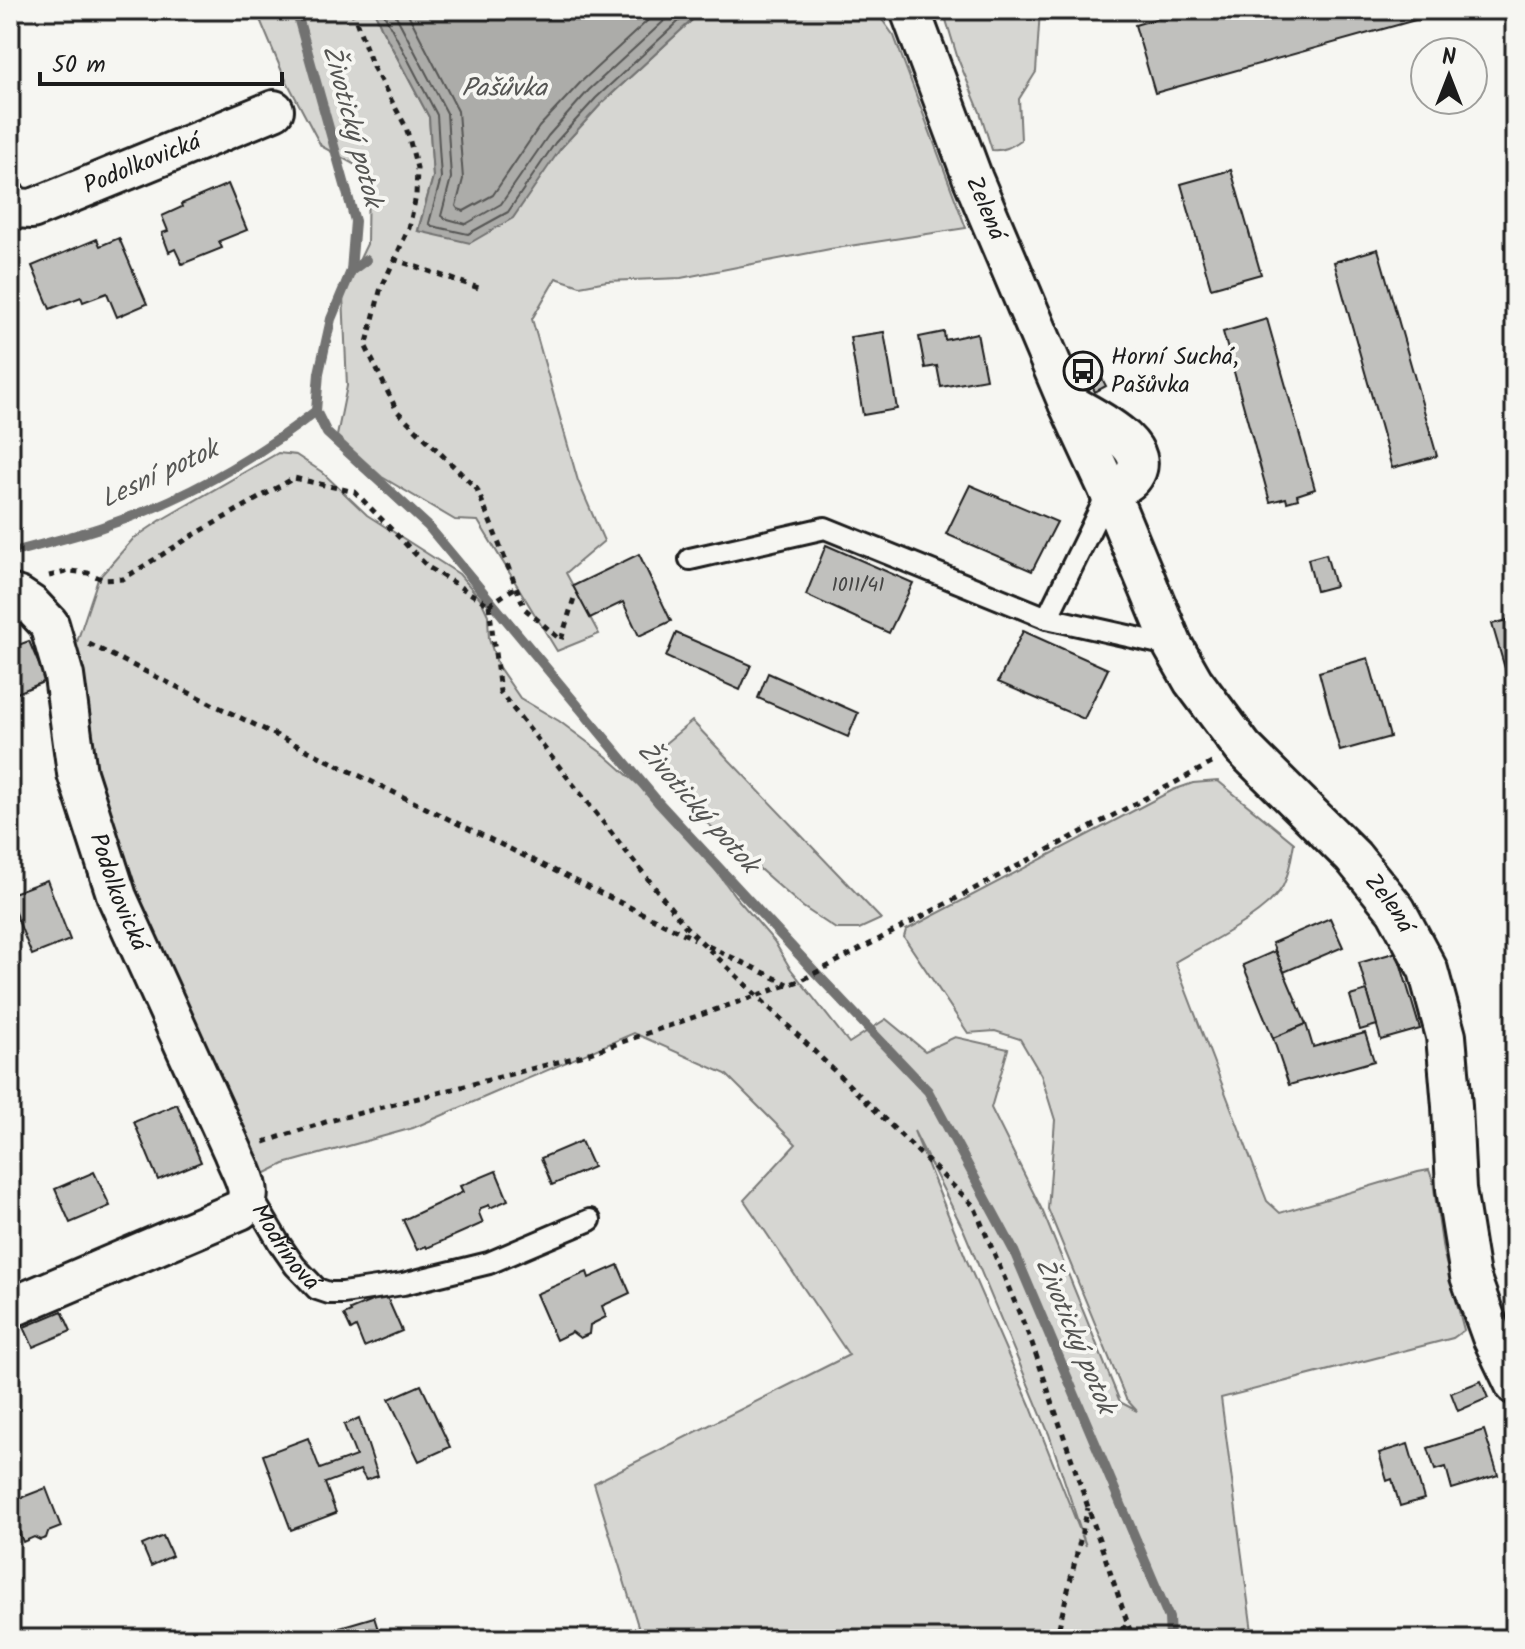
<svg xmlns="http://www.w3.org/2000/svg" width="1525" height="1649" viewBox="0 0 1525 1649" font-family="Kalam,sans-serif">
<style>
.green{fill:#d6d6d2;stroke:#797977;stroke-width:2;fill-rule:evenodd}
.water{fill:#acaca9;stroke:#727271;stroke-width:2}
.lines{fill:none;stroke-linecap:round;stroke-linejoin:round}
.shore{stroke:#565654;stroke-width:2}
.stream{stroke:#727271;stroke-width:10}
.building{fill:#c0c0bd;stroke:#1c1c1c;stroke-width:2}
.lane-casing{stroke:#1c1c1c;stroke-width:26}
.street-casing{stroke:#1c1c1c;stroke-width:44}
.path{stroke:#1c1c1c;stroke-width:5;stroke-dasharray:6 6;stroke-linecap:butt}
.lane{stroke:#f6f6f2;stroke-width:20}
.street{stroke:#f6f6f2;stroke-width:38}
.labels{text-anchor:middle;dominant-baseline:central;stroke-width:8;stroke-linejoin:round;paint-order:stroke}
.number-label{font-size:20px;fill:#454544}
.street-label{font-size:24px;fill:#1c1c1c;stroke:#f6f6f2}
.poi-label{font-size:24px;fill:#1c1c1c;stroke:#f6f6f2;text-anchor:start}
.water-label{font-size:26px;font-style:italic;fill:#565654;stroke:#f6f6f2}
</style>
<rect width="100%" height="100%" fill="#f6f6f2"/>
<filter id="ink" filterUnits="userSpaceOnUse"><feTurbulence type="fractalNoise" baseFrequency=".0125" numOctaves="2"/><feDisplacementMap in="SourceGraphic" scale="16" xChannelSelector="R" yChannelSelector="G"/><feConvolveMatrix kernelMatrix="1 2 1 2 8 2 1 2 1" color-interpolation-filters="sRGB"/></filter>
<g filter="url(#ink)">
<g class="green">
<polygon points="256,10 374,10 381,27 429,117 433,177 418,230 561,148 602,103 703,10 875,10 894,36 966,228 830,249 681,278 607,281 580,286 556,278 532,319 578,481 604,541 566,573 599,634 557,651 478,521 455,520 382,477 337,436 347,386 343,294 367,244 368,172 321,146 283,74"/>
<path d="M943,10H1040L1036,72L1019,99L1021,140C1011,147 1004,151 992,150L980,112L958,59Z"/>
<path d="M278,453L296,455L322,472L367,515L459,574L480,598L488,615L489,639L498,666L520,698L559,721L606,756L651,796L700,849L735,896L774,941L790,968L849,1043L886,1019L925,1051L955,1037L1008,1049L991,1108L1043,1212L1120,1402L1137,1411L1126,1399L1048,1209L1055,1120L1041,1075L1020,1039L995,1031L968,1033L904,937L906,930L1173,790L1193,783L1218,781L1294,843C1291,858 1290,872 1283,886C1267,915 1205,944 1175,962L1267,1201L1280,1213L1418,1172L1429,1170L1433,1181L1443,1251L1464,1330L1453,1338L1221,1398L1253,1639H642L594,1483L849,1355L744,1200L796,1144L726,1074L634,1033L413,1128L284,1164L260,1176L118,854L94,781L76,645L98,579L133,539L161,520ZM914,1131L964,1231L1049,1434L1086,1546L1030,1405L967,1261Z"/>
<polygon points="692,721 881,919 859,929 836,929 803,907 689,807 645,760"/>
</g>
<polygon class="water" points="374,10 703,10 602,103 561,148 513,218 470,243 418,231 433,177 429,117 381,27"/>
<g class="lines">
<g class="shore">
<polyline points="382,10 437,115 441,178 429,223 432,226 468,234 508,212 555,143 596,98 691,10"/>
<polyline points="393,10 447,113 451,178 441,216 444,218 466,224 501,204 548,136 589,90 676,10"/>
<polyline points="406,10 458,111 463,179 456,206 458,209 464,211 493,195 539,127 581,82 659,10"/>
</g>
<g class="stream">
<polyline points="296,10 355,221 351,271 331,319 319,373 316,411 327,433 428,526 658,802 816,973 928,1091 1014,1251 1169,1618 1170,1639"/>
<polyline points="351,271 366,260"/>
<path d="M10,553C42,544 74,537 105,526C181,501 253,460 316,411"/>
</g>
</g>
<g class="building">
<polygon points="1187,10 1451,10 1155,93 1135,25"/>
<polygon points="1231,170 1261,274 1211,288 1181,184"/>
<polygon points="228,184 247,230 219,241 222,248 182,264 175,249 169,252 162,233 168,231 162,216 182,207 181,204"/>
<polygon points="119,238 147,304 117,317 107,293 83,302 81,297 50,309 32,266 97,239 100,246"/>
<polygon points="1378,249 1437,456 1392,468 1334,262"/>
<polygon points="1267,319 1315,489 1297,495 1298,499 1287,502 1286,498 1270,502 1223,332"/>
<polygon points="884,332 897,409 863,415 850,337"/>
<polygon points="944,332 945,340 977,333 986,379 941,387 937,366 925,368 919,337"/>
<polygon points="1093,361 1106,386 1095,392 1082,366"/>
<polygon points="970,485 1057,522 1032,571 946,534"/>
<polygon points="826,545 913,583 889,633 806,595"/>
<polygon points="639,554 671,621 639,636 623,602 590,618 573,586"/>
<polygon points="1326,554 1335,586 1316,591 1308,559"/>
<polygon points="1515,618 1515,698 1514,699 1492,624"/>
<polygon points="1023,631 1108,669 1084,719 998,682"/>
<polygon points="676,633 751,665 740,690 666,657"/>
<polygon points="29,641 46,681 10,696 10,648"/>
<polygon points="1368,658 1390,737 1340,751 1319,672"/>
<polygon points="768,673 858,713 848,737 758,698"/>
<polygon points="47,880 70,940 32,955 10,900 10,894"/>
<polygon points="1330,918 1343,947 1284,972 1272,943"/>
<polygon points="1275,951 1306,1024 1273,1038 1243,965"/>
<polygon points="1397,952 1420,1029 1381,1040 1359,963"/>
<polygon points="1367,991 1377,1025 1360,1030 1350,996"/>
<polygon points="1306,1024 1313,1047 1365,1033 1374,1061 1289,1085 1273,1038"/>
<polygon points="177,1104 201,1162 158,1180 134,1122"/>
<polygon points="581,1141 593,1167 552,1185 541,1158"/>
<polygon points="496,1171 508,1200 490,1208 489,1205 481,1208 479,1213 483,1223 427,1248 426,1246 417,1250 403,1220 463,1192 460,1186"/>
<polygon points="94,1172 110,1206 70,1223 55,1189"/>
<polygon points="618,1265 630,1293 602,1306 606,1317 590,1325 589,1334 580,1338 572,1332 556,1340 536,1294 587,1272 589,1278"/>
<polygon points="386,1295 402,1331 364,1347 356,1327 351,1330 344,1315 351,1312 350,1310"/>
<polygon points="62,1311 71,1331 33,1347 24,1327"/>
<polygon points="1481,1381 1488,1398 1458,1411 1451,1393"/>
<polygon points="421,1385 450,1447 419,1461 389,1399"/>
<polygon points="359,1418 378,1476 366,1480 360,1470 325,1483 336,1513 291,1530 263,1455 308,1438 320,1469 356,1456 344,1425"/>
<polygon points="1484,1430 1498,1475 1452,1489 1446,1467 1435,1470 1428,1448"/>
<polygon points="1408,1444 1424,1499 1400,1506 1392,1479 1387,1481 1379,1453"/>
<polygon points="46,1488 61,1527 48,1532 46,1538 40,1540 34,1537 23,1542 10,1509 10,1502"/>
<polygon points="163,1536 172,1556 151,1566 142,1545"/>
<polygon points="374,1617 381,1639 344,1639 340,1627"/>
</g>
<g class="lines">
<g class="lane-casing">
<g id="lane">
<polyline points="690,559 825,528 1047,618 1109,491"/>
<polyline points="1047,618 1173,646"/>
<path id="s1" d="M249,1192L279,1243L295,1266L317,1289L329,1293H343L403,1284L489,1263L590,1220"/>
</g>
</g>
<g class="street-casing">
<g id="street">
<path id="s2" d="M910,10L973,179L1068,403L1109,491L1173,646L1193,681L1243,748L1353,857L1396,910L1428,970L1446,1036L1452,1106L1456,1189L1470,1276L1492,1337L1515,1385"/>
<path id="s3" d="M10,202L15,208L32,209L274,110"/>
<path d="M1068,403C1089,416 1158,446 1132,478C1127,484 1116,488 1109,491"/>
<path id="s4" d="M10,594L19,597L31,605L49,624L64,676L77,773L117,897L233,1152C240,1171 258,1194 240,1210L10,1308"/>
</g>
</g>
<g class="path">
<polyline points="352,10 373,67 406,127 417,168 416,196 409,228 380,291 366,347 397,411 477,489 525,609 561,640 574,598"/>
<polyline points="393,259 479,288"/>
<polyline points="49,576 70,571 88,573 104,580 123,579 192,536 294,478 355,492 428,567 489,605"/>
<polyline points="489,605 500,692 686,927 974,1206 1032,1343 1133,1639"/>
<polyline points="489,605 516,587"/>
<polyline points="89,644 695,939"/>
<polyline points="708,946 788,984"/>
<polyline points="264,1142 329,1121 581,1056 802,980 1212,763"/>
<polyline points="1056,1639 1088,1508"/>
<polyline points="1114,1639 1128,1622"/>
</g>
<use href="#lane" class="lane"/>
<use href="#street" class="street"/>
</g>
</g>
<defs>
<g id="bus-ring" transform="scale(2)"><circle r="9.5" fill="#f6f6f2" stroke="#1c1c1c" stroke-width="1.5"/><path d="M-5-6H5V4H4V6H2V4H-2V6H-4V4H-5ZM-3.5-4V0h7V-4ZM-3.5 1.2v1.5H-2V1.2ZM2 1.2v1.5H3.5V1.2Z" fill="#1c1c1c"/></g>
</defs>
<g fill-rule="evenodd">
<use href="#bus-ring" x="1083" y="371"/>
</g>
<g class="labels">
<g class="number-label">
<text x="858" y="586">1011/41</text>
</g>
<g class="street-label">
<text stroke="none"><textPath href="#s3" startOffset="144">Podolkovická</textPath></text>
<text stroke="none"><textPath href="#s2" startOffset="212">Zelená</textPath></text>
<text stroke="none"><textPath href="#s4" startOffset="328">Podolkovická</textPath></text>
<text stroke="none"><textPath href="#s2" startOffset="1026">Zelená</textPath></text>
<text stroke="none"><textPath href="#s1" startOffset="66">Modřínová</textPath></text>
</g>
<g class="poi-label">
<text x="1111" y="357">Horní Suchá,<tspan x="1111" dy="28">Pašůvka</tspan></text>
</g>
<g class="water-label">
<text x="504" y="89">Pašůvka</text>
<text transform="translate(351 126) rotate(75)">Životický potok</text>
<text transform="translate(160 475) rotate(-25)">Lesní potok</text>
<text transform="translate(697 808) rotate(48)">Životický potok</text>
<text transform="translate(1074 1336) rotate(67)">Životický potok</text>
</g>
</g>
<rect width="1525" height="1649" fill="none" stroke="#f6f6f2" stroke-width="40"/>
<rect x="20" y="20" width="1485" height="1609" fill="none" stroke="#1c1c1c" stroke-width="3" filter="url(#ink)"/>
<g transform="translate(1449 76)"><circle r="38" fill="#f6f6f2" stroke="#9f9f9c" stroke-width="2"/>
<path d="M0-6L14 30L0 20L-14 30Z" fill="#1c1c1c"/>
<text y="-12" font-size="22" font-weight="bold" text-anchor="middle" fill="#1c1c1c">N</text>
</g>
<path d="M40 72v12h242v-12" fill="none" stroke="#1c1c1c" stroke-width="4"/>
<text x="52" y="72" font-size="24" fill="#1c1c1c" stroke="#f6f6f2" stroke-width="6" paint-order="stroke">50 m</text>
</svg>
